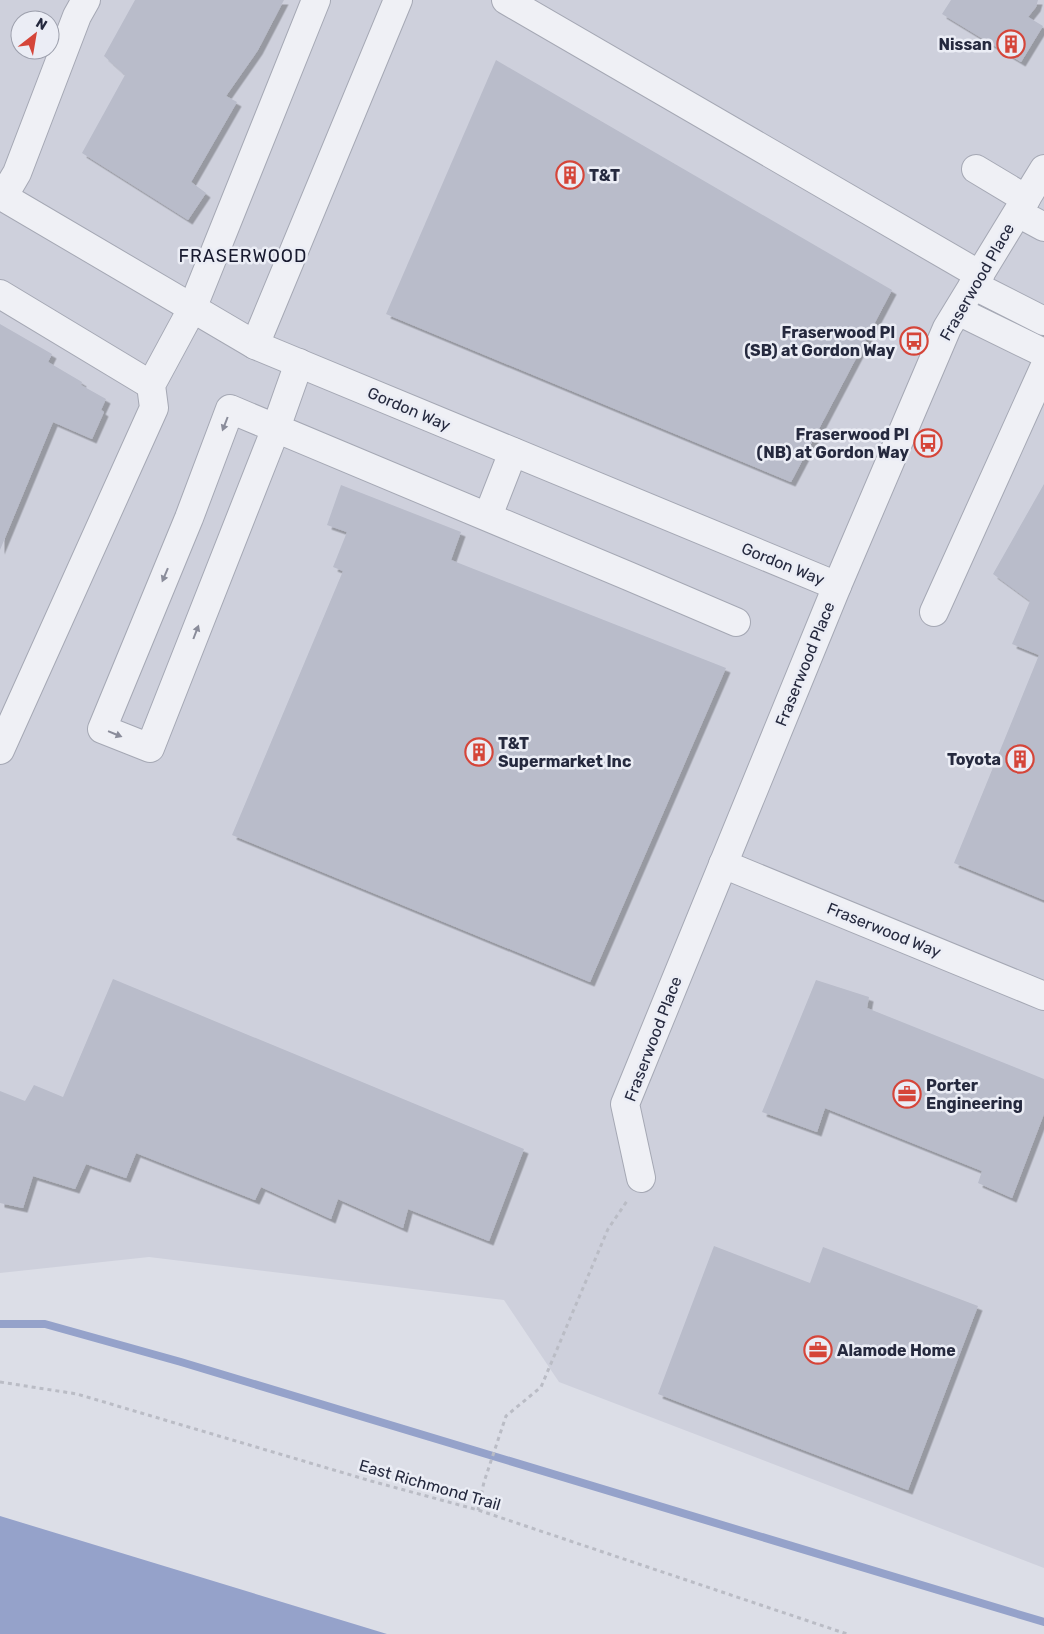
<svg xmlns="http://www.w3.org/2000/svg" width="1044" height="1634" viewBox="0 0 1044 1634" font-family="Rubik,sans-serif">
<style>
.built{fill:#ced0dc;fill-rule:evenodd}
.water{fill:#95a2ca}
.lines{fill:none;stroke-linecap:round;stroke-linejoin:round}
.stream{stroke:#95a2ca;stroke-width:8}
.building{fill:#b9bcca;filter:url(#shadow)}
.minor-casing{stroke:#a5a8b4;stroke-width:30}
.path{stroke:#babcc5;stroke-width:3;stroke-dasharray:4 4;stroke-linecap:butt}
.minor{stroke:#eff0f5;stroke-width:28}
.oneway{fill:#8a8c9a}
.labels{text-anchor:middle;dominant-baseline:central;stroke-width:5;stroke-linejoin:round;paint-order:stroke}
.poi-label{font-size:16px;font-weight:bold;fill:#25293e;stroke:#ebedf5;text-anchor:end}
.street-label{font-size:16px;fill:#25293e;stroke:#ebedf5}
.neighbourhood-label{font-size:18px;letter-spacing:1px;fill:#181a2f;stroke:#ebedf5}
</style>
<defs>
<filter id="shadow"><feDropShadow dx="4.5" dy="4.5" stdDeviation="0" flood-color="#0004"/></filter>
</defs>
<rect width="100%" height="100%" fill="#dcdee7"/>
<path class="built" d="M0,0H1044V1568L559,1382L504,1300L149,1257L0,1273ZM20,20H50V50H20Z"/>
<polygon class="water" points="0,1516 387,1634 0,1634"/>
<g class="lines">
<polyline class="stream" points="0,1324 45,1324 181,1362 1044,1622"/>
</g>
<g class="building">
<polygon points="135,0 284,0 258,50 226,96 237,102 191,182 206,193 188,220 82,153 125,75 104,56"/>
<polygon points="951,0 1038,0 1036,7 1028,17 1043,26 1021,62 942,14"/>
<polygon points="496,60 892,290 791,482 386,314"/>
<polygon points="0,324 52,354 48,362 82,382 81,385 106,399 101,410 104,412 92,439 53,422 0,550"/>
<polygon points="1044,484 1044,900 954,863 1039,655 1012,644 1030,601 993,574"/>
<polygon points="341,485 461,532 451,560 726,668 590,982 232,835 343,571 333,567 347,532 327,525"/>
<polygon points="113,979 524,1149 489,1241 408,1209 403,1228 338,1199 331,1219 261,1187 255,1200 136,1153 126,1178 86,1164 75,1189 33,1176 23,1208 0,1203 0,1091 25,1101 34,1085 63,1097"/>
<polygon points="816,980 869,997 867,1008 1044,1079 1044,1114 1012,1198 978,1183 982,1171 825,1108 817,1132 762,1112"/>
<polygon points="714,1246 810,1283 823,1247 978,1306 908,1490 658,1394"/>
</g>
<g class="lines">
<g class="minor-casing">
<g id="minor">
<polyline points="506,0 980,275"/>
<polyline points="976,169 1026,199"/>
<polyline points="0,195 255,345 837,586"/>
<polyline points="3,197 17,173 77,16 86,0"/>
<polyline points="1018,213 1044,227"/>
<polyline points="973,285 1044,321"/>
<polyline points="0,294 151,385"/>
<polyline points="958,311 1044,353"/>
<polyline points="255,345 398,0"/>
<path d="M299,363L276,428L150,748L102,729L189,518L230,409C400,479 568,550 736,622"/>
<polyline points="488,516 513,452"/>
<polyline points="934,612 1044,368"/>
<polyline points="0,750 154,408 151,385 192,309 316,0"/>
<polyline points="723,864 1044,996"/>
<polyline points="641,1178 625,1104 837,586 947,328 1044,169"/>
</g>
</g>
<g class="path">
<polyline points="0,1382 77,1394 371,1481 478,1510 847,1634"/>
<polyline points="478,1510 484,1482 506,1416 541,1387 608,1229 627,1201"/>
</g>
<use href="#minor" class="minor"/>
</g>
<defs><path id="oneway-solid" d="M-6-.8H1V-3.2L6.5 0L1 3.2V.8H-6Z" transform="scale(1.25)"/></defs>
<g class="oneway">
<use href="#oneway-solid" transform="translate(225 424) rotate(111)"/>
<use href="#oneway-solid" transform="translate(165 575) rotate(113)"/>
<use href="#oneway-solid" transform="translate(196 632) rotate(-69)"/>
<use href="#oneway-solid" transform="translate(115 734) rotate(22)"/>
</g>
<defs>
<g id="building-ring" transform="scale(1.4375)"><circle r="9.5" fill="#ebedf5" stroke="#d54539" stroke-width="1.5"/><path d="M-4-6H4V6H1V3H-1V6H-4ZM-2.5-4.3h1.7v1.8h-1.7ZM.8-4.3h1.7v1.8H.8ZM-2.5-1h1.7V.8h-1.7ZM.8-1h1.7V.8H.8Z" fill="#d54539"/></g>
<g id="bus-ring" transform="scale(1.4375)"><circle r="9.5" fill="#ebedf5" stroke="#d54539" stroke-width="1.5"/><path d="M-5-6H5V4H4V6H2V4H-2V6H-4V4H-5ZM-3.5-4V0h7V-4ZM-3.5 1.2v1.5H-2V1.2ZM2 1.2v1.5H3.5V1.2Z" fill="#d54539"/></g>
<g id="office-ring" transform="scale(1.4375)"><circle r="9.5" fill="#ebedf5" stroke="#d54539" stroke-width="1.5"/><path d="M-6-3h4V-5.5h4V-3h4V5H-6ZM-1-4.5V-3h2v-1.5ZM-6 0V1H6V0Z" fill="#d54539"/></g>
</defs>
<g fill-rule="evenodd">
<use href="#building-ring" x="1011" y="44"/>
<use href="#building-ring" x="570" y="175"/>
<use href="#bus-ring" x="914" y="341"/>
<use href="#bus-ring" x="928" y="443"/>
<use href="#building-ring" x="479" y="752"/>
<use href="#building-ring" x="1020" y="759"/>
<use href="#office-ring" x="907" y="1094"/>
<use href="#office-ring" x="818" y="1350"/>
</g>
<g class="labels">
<g class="poi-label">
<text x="992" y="44">Nissan</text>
<text x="589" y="175" text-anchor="start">T&amp;T</text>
<text x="895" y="332">Fraserwood Pl<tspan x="895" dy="18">(SB) at Gordon Way</tspan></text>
<text x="909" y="434">Fraserwood Pl<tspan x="909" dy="18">(NB) at Gordon Way</tspan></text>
<text x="498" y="743" text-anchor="start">T&amp;T<tspan x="498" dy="18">Supermarket Inc</tspan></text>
<text x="1001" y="759">Toyota</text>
<text x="926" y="1085" text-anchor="start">Porter<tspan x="926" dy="18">Engineering</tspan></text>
<text x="837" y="1350" text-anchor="start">Alamode Home</text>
</g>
<g class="street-label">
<text transform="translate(977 282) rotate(-60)">Fraserwood Place</text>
<text transform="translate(409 409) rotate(23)">Gordon Way</text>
<text transform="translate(783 564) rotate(22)">Gordon Way</text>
<text transform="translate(805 664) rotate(-68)">Fraserwood Place</text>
<text transform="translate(884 930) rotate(22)">Fraserwood Way</text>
<text transform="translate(653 1039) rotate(-69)">Fraserwood Place</text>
<text transform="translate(430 1485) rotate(16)">East Richmond Trail</text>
</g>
<g class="neighbourhood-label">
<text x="243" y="256">FRASERWOOD</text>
</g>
</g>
<g transform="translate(35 35) rotate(31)"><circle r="24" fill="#ebedf5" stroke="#9c9fac"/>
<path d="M0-4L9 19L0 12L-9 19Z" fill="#d54539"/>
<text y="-8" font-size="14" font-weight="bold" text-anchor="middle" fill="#25293e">N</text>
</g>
</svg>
